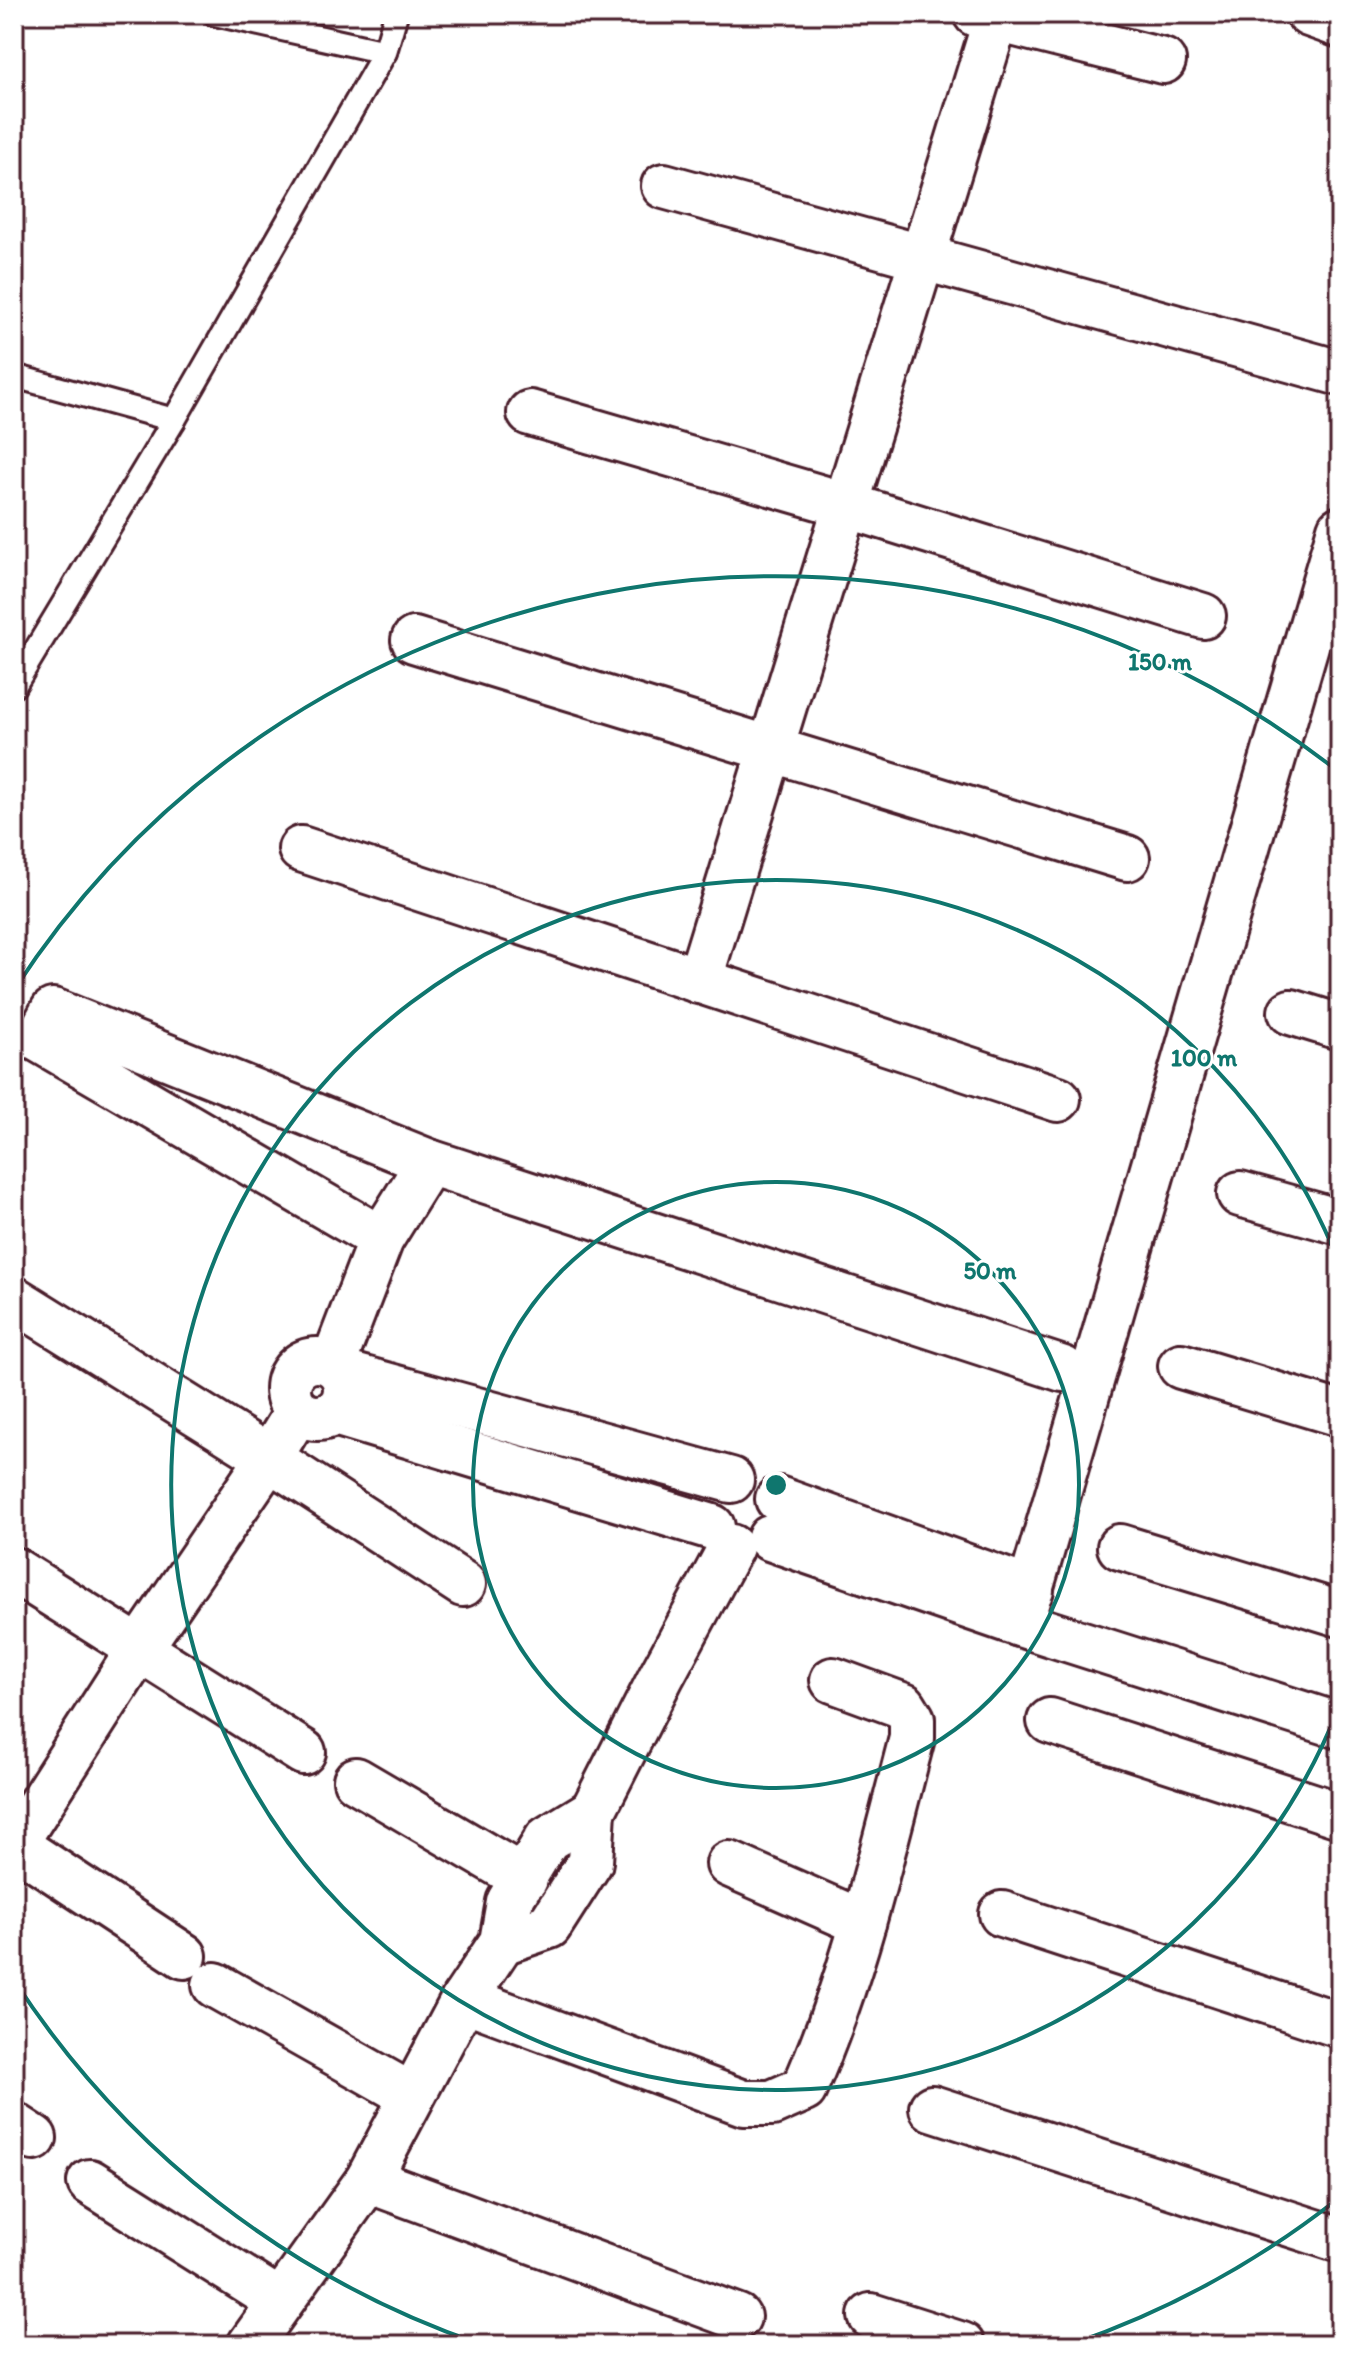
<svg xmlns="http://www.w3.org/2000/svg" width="1354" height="2359" viewBox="0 0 1354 2359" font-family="Itim,sans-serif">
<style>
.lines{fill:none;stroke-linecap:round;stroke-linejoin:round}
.lane-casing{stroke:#4a1f2b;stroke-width:28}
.street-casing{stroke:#4a1f2b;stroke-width:50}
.lane{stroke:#fff;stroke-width:22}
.street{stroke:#fff;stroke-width:44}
.ring{fill:none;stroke:#0f766e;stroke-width:4}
.centre{fill:#0f766e;stroke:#fff;stroke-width:4}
.ring-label{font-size:24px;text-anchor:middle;font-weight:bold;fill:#0f766e;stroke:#fff;stroke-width:6;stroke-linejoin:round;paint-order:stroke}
</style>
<rect width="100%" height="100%" fill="#fff"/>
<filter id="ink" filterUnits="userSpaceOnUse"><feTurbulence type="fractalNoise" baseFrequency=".0125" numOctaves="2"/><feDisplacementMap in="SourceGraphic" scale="16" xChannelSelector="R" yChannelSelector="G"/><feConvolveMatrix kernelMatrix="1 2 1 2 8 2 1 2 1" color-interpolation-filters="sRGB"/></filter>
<g filter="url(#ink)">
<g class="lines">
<g class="lane-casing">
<g id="lane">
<polyline points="215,14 385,52"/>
<polyline points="14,376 174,420"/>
<polyline points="14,686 174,420 385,52 396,14"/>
</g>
</g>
<g class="street-casing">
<g id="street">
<polyline points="976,14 1163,61"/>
<polyline points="1309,14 1340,25"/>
<polyline points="664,186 1340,373"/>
<polyline points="530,413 846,505 1203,616"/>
<polyline points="414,640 1127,858"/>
<polyline points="301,849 1058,1099"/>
<polyline points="699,981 996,19"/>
<polyline points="1291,1012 1340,1027"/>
<polyline points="1240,1194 1340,1222"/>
<polyline points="381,1239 38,1039 53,1011 429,1162 1063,1369"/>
<polyline points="14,1299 269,1458 463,1584"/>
<circle cx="317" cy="1389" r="29"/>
<polyline points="333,1364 381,1239 429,1162"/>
<polyline points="1181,1366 1340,1414"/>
<polyline points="342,1373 731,1480"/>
<polyline points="335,1413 712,1527"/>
<polyline points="778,1499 1031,1590"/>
<polyline points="770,1538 1020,1624 1340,1726"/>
<polyline points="1120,1547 1340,1614"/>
<polyline points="14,1570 303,1752"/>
<polyline points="1020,1624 1340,529"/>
<polyline points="1050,1721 1340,1815"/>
<polyline points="356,1780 525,1879"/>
<polyline points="14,1844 184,1956"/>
<polyline points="14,1845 140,1648 269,1458 298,1411"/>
<polyline points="729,1864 863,1923"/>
<polyline points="1002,1914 1340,2025"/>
<polyline points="502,1942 549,1926 590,1862 593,1811 661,1677 731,1547"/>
<polyline points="215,1985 412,2096"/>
<path d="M464,1999L744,2103H772L804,2089C854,1977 881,1856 912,1738V1719L904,1706L833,1680"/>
<polyline points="932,2108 1340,2240"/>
<polyline points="14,2125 34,2138"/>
<polyline points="368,2180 738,2317"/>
<polyline points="90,2182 279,2301"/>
<polyline points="871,2316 962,2345"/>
<polyline points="250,2345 368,2180 464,1999 502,1942 509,1902 547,1839 593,1811"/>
</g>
</g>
<use href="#lane" class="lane"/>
<use href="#street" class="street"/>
</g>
</g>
<g class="ring">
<circle cx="776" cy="1485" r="303"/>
<path d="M1339 1707A605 605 0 1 1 1339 1263"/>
<path d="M1335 2201A908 908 0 0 1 1072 2344M480 2344A908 908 0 0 1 14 1980M14 990A908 908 0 0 1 1335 769"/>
</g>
<circle cx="776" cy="1485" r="12" class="centre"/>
<g class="ring-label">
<text x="1160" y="670">150 m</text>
<text x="1204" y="1066">100 m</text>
<text x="990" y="1279">50 m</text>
</g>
<rect width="1354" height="2359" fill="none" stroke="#fff" stroke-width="48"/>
<rect x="24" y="24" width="1306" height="2311" fill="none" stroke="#4a1f2b" stroke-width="3" filter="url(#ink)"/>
</svg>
